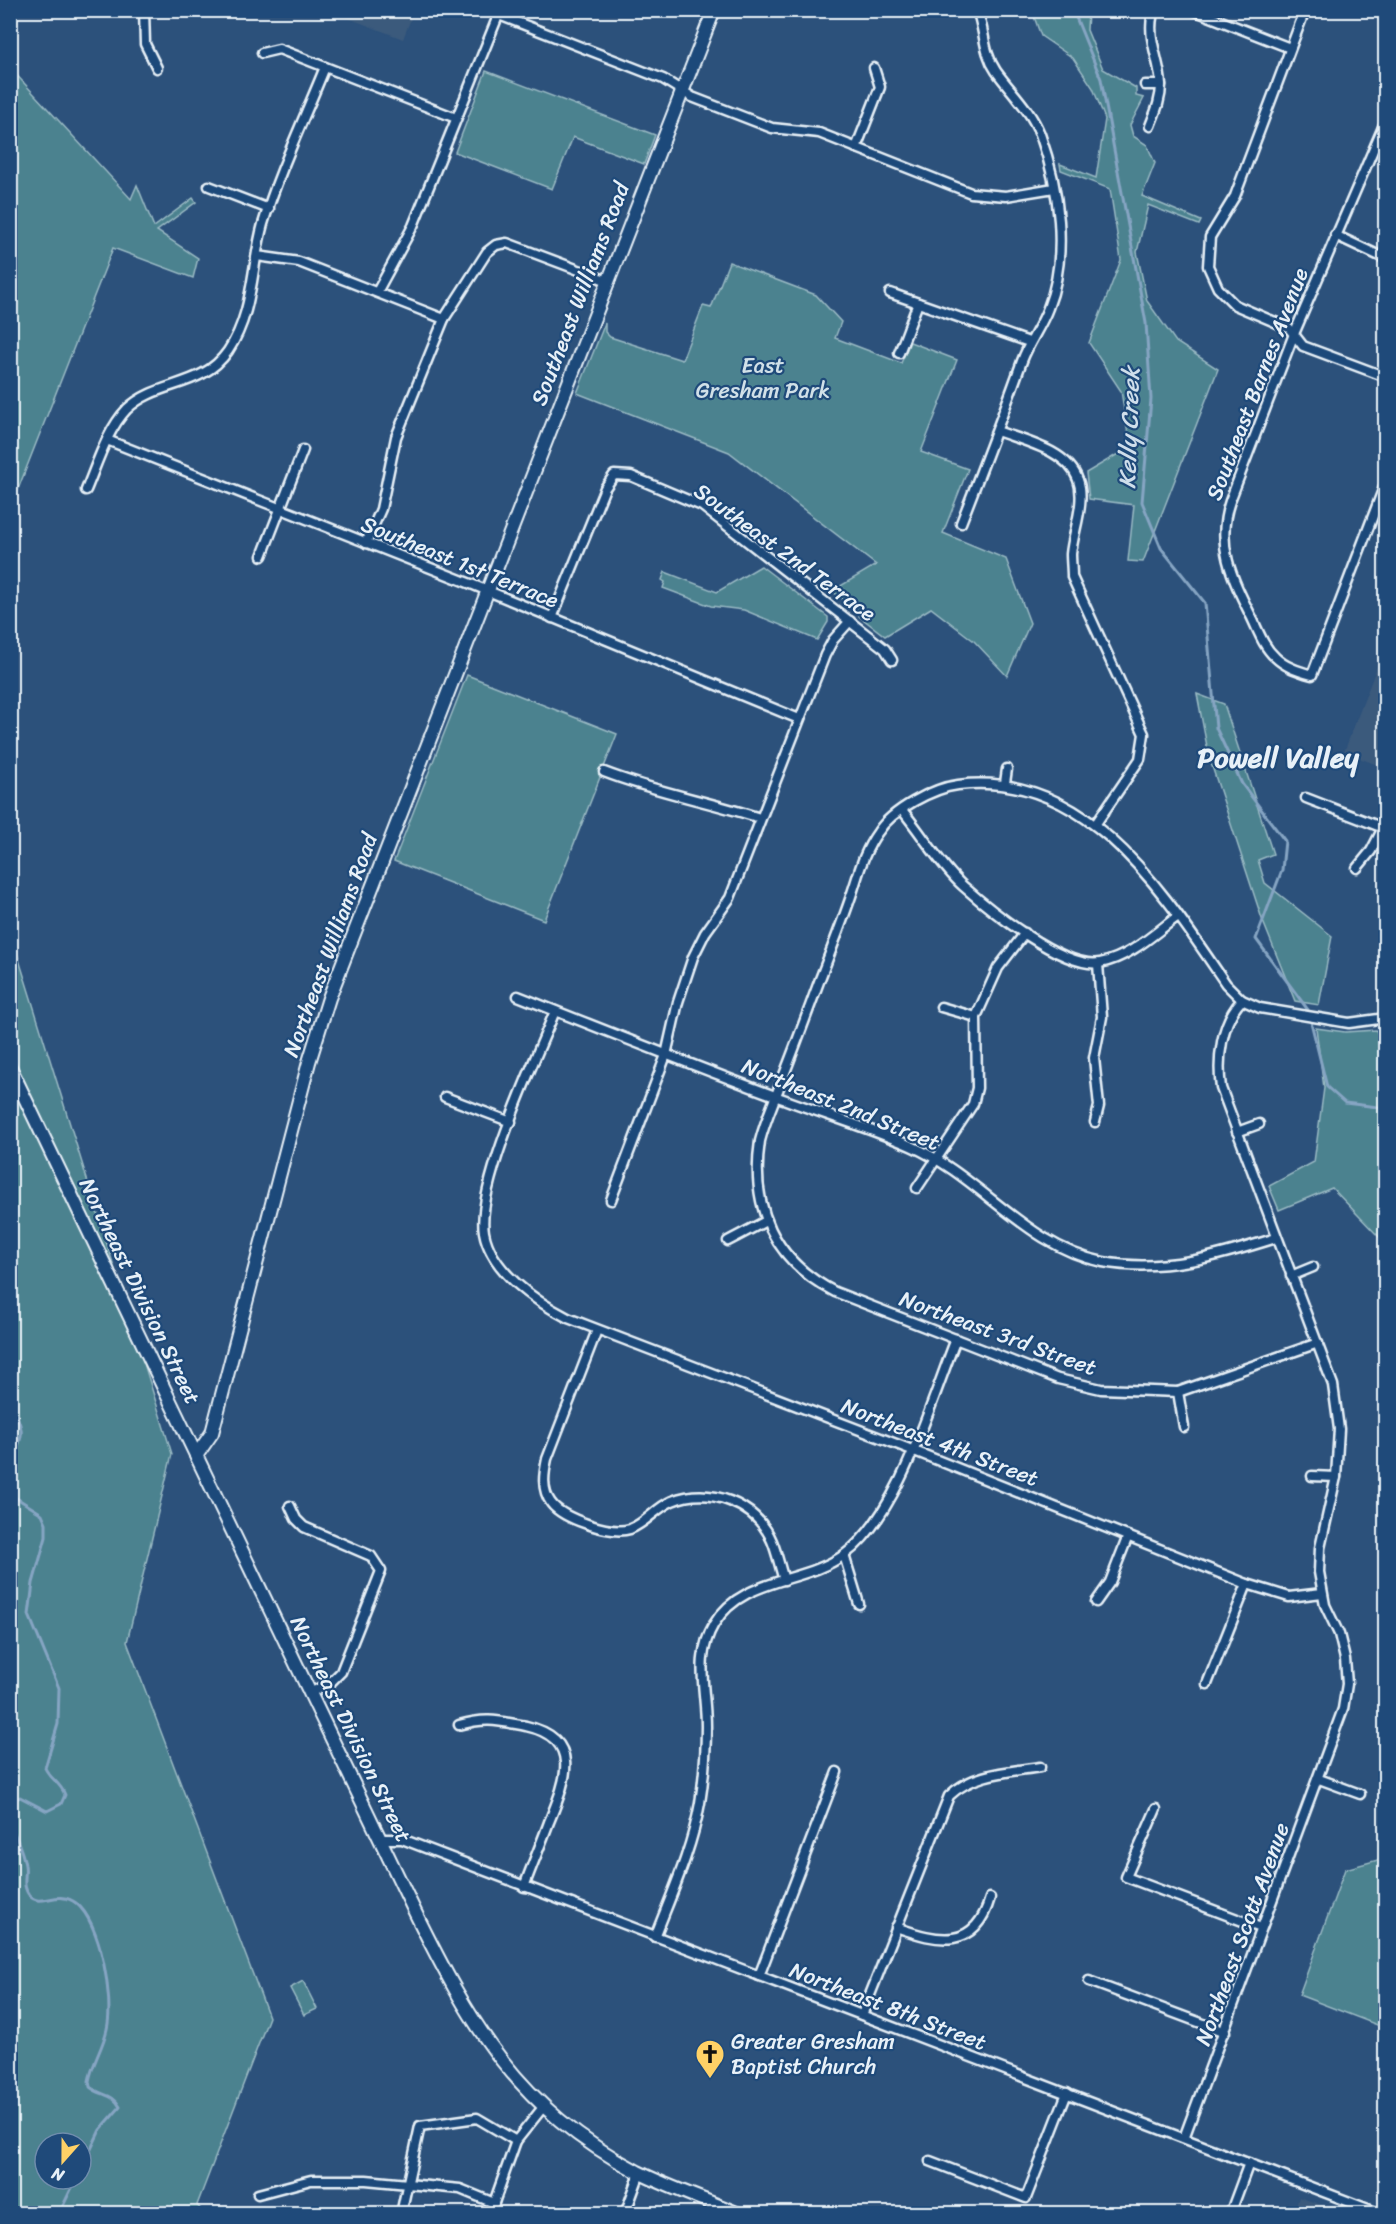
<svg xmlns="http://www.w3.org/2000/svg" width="1396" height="2224" viewBox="0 0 1396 2224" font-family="Sriracha,sans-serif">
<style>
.built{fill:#3b5a7c}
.green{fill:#4c828f;stroke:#9abac4;stroke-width:1.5;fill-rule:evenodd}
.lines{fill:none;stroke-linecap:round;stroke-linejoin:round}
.stream{stroke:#86a5c3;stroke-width:3}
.street-casing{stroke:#e8f1f8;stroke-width:13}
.secondary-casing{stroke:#e8f1f8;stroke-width:16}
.street{stroke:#1f4a7a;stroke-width:8}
.secondary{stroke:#1f4a7a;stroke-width:12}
.labels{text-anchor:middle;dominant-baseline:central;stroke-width:4.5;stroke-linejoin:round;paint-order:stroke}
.street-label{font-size:22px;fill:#e8f1f8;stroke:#1f4a7a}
.park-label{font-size:22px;fill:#d1e0e8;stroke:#1f4a7a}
.poi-label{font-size:22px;fill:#e8f1f8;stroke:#1f4a7a;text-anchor:start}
.water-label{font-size:24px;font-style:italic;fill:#cfdeeb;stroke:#1f4a7a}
.district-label{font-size:28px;font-weight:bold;fill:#e8f1f8;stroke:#1f4a7a}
</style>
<rect width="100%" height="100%" fill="#2c517b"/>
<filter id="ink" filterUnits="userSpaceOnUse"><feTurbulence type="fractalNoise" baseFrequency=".0167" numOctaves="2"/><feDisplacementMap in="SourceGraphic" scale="12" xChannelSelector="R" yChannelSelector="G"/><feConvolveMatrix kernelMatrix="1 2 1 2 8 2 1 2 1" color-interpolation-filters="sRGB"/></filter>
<g filter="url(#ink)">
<g class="built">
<polygon points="330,11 414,11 403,39"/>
<polygon points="1385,646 1385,768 1344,752"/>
<polygon points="1299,2197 1343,2213 1293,2214"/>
</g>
<g class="green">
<polygon points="1032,11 1088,11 1087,30 1103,69 1136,88 1136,96 1144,98 1130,125 1133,136 1147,145 1155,163 1142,196 1201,221 1199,225 1148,205 1137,252 1147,301 1176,342 1218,369 1143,562 1128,561 1134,505 1089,499 1086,473 1130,447 1121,391 1089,343 1121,260 1110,189 1061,170 1060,164 1096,178 1105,119 1093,88 1073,58 1041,36"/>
<polygon points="11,69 131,199 137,185 154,227 193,198 196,202 157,231 198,258 193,278 113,248 11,507"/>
<polygon points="486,71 655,135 644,164 573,137 552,189 455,152"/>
<polygon points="729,262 816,295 841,322 835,338 901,363 910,342 957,360 921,452 968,469 943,533 1006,559 1030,623 1007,676 974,641 931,608 885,636 859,616 861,613 832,591 876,565 729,452 577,393 605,323 605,332 610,337 682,360 703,306 711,308"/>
<polygon points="761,566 828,617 828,622 817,640 744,610 711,606 663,588 665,582 662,580 665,572 717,592"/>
<polygon points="467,675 617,734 544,920 394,861"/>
<polygon points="1197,694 1224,704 1273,854 1258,860 1265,883 1332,936 1319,1005 1295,1001 1262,919 1209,757"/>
<path d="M10,943L17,953L172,1454L127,1642L269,2017L197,2205L204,2213H11ZM45,2143H81V2179H45Z"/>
<polygon points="1316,1028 1345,1032 1376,1030 1385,1050 1385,1335 1381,1307 1380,1238 1332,1188 1279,1210 1269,1186 1314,1162 1324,1088"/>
<polygon points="1385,1858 1386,1858 1385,2028 1299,1995 1345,1869"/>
<polygon points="303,1981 317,2009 304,2015 290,1988"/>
</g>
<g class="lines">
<g class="stream">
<polyline points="1073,10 1101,79 1146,323 1151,399 1142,502 1161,548 1205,603 1216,728 1242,784 1285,841 1282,870 1256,939 1308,1010 1327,1087 1345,1103 1386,1108"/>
<path d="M10,1403C25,1429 25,1436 10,1462"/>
<path d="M10,1494L42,1514L46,1523V1537L33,1583L29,1615L59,1688L58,1724L45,1768C50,1779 61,1783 65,1795L61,1804L47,1811L20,1797L15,1800L10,1811"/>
<path d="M10,1822C15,1836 23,1851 25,1865C27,1876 21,1886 30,1896C40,1908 59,1889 76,1903C101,1923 114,1999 107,2029C103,2048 92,2064 89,2081L90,2087C101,2096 113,2093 120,2107L100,2130L81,2170"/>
<polyline points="59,2214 76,2179"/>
</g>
<g class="street-casing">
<g id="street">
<polyline points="144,10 145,44 157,68"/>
<polyline points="1193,10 1290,48"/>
<polyline points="1305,10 1235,196 1210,237 1208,266 1218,288 1235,305 1289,328 1303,346 1386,377"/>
<polyline points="499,15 663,79 692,97 772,128 819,133 971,193 1006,196 1054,188"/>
<polyline points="262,53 279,49 456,118"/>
<polyline points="1145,85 1161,85"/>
<path d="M1386,120L1294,334L1230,501C1215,544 1232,578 1251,616C1258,630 1263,646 1275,657C1285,667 1298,671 1312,675L1386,482"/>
<path d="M1150,126C1155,113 1161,100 1161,85C1160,59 1145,36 1154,10"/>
<polyline points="856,148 880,87 874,68"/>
<polyline points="209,186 269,209"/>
<polyline points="1335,235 1386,259"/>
<polyline points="257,256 299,262 444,319"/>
<polyline points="377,292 413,226 500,11"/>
<polyline points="890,293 1029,342"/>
<polyline points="899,353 918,303"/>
<path d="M997,431C1023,441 1068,450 1078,480C1086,501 1073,532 1071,554C1071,561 1072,569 1072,577L1144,734L1140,759L1095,825"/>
<polyline points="107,440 471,584 799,719"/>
<path d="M86,490C97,464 107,430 127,409C157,380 202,389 228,351C254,312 251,267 263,224C279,171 304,119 325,67"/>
<path d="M961,523C982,469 1003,415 1022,361C1029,342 1041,327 1048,308C1069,255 1059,187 1040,134C1030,109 1011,92 996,71C983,52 985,31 977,10"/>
<polyline points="366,543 381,509 396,437 444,319 487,252 496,245 507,243 608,281"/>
<polyline points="262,556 303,450"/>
<polyline points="552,618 605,488 614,475 631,476 702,506 885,649 892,660"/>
<path d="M604,772C655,792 708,801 760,818"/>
<polyline points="1005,783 1007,769"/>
<polyline points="1306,798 1386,829"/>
<path d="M902,810C922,834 940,865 963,886C990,910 1063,969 1100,963C1129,958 1155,933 1178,916"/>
<polyline points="1357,868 1371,851 1383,828"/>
<path d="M518,996C604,1030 689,1064 775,1096C820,1113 867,1127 911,1146C980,1176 1027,1247 1103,1262C1163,1273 1219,1256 1276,1238"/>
<polyline points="941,1007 976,1017"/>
<path d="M555,1011C536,1058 476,1186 484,1232C491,1271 535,1301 568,1318L912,1450L1247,1584L1289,1597L1322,1593"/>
<polyline points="445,1097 511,1122"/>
<polyline points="1095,1122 1099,1106 1094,1058 1102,1017 1098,964"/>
<polyline points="1237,1132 1259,1124"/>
<polyline points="917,1188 973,1104 977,1088 976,1017 998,968 1025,933"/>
<polyline points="611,1200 666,1055 678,1002 693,957 705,933 730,898 825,655 833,640 850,621"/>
<polyline points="728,1241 766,1221"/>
<polyline points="1291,1276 1313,1267"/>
<path d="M597,1330L547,1459C544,1473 541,1489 551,1503C563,1519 611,1535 630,1529C646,1523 656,1508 672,1501C709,1486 756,1503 772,1541C777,1553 780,1568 784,1580"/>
<path d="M1318,1343L1178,1392L1101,1389L1058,1379L835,1292C774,1261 750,1207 760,1141C765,1121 773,1104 780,1085C794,1050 807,1014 820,979C830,953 840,928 849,902C858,877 862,854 878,832C892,810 933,788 958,785C1087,769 1163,892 1226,984L1242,1000L1260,1008L1349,1023L1386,1018"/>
<polyline points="1178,1392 1184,1427"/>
<polyline points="1312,1476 1336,1477"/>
<polyline points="290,1506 296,1519 304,1527 371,1556 381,1571 341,1672 331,1682 310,1693"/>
<polyline points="844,1555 859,1604"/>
<polyline points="1096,1602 1110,1582 1128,1536"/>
<polyline points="1207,1684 1247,1584"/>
<path d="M459,1725C487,1717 498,1721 526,1726C585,1739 564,1785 549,1822C541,1844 532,1865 524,1887"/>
<polyline points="1319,1779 1360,1794"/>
<polyline points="1156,1809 1126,1877 1261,1928"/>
<polyline points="380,1839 402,1839 1381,2214"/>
<path d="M896,1927C938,1942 975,1951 990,1898"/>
<path d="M655,1937C672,1893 692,1849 700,1803C704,1778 706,1751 706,1726C706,1689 694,1658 714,1624C742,1577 803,1584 844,1555C899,1516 931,1401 956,1339"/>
<polyline points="759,1976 837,1772"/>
<polyline points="1089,1981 1225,2032"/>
<path d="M862,2015L949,1796C972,1773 1009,1772 1040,1767"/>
<path d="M1184,2138L1343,1709L1347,1684L1345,1659L1339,1634L1325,1605L1319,1572L1320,1548L1336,1477L1339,1429L1333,1385L1221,1088C1217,1059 1221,1022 1242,1000"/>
<polyline points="930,2161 1026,2198 1067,2093"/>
<polyline points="258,2194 311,2180 366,2180 460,2189 494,2203"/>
<polyline points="401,2214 420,2126 477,2118 516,2141"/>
<polyline points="490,2214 516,2141 544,2106"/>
<polyline points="625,2214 640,2173"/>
<polyline points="1230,2214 1249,2163"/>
</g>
</g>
<g class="secondary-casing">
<g id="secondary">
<path d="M10,1067L413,1908C471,2026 517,2108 638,2172C670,2188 706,2200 739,2214"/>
<polyline points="196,1456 212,1433 309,1062 329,998 714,10"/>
</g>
</g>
<use href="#street" class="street"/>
<use href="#secondary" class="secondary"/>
</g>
</g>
<defs>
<g id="church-pin" transform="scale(1.5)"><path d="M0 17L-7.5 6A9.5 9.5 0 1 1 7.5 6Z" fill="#ffd166" stroke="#1f4a7a"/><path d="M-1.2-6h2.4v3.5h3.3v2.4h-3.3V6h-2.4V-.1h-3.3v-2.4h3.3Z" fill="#111"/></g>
</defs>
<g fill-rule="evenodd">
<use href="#church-pin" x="710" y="2054"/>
</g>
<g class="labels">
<g class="street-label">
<text transform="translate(580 294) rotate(-69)">Southeast Williams Road</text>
<text transform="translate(1257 384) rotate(-69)">Southeast Barnes Avenue</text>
<text transform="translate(785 552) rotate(36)">Southeast 2nd Terrace</text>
<text transform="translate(460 562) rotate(22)">Southeast 1st Terrace</text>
<text transform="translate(330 945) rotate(-70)">Northeast Williams Road</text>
<text transform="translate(841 1104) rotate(22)">Northeast 2nd Street</text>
<text transform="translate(140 1291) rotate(64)">Northeast Division Street</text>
<text transform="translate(998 1333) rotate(20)">Northeast 3rd Street</text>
<text transform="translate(940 1442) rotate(21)">Northeast 4th Street</text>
<text transform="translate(351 1729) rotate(64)">Northeast Division Street</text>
<text transform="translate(1242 1934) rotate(-70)">Northeast Scott Avenue</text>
<text transform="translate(888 2006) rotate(21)">Northeast 8th Street</text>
</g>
<g class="park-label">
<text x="763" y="365">East<tspan x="763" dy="25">Gresham Park</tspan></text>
</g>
<g class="poi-label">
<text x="731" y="2041">Greater Gresham<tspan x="731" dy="25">Baptist Church</tspan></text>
</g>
<g class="water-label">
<text transform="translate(1129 428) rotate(-88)">Kelly Creek</text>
</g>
<g class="district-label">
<text x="1278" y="757">Powell Valley</text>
</g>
</g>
<rect width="1396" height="2224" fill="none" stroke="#1f4a7a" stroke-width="36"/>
<rect x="18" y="18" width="1360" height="2188" fill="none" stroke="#e8f1f8" stroke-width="2" filter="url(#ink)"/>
<g transform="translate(63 2161) rotate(201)"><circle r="28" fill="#1f4a7a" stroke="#6f8dac" stroke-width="1.5"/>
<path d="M0-4.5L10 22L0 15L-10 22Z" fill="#ffd166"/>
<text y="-9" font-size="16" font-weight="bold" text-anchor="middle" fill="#e8f1f8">N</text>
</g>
</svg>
